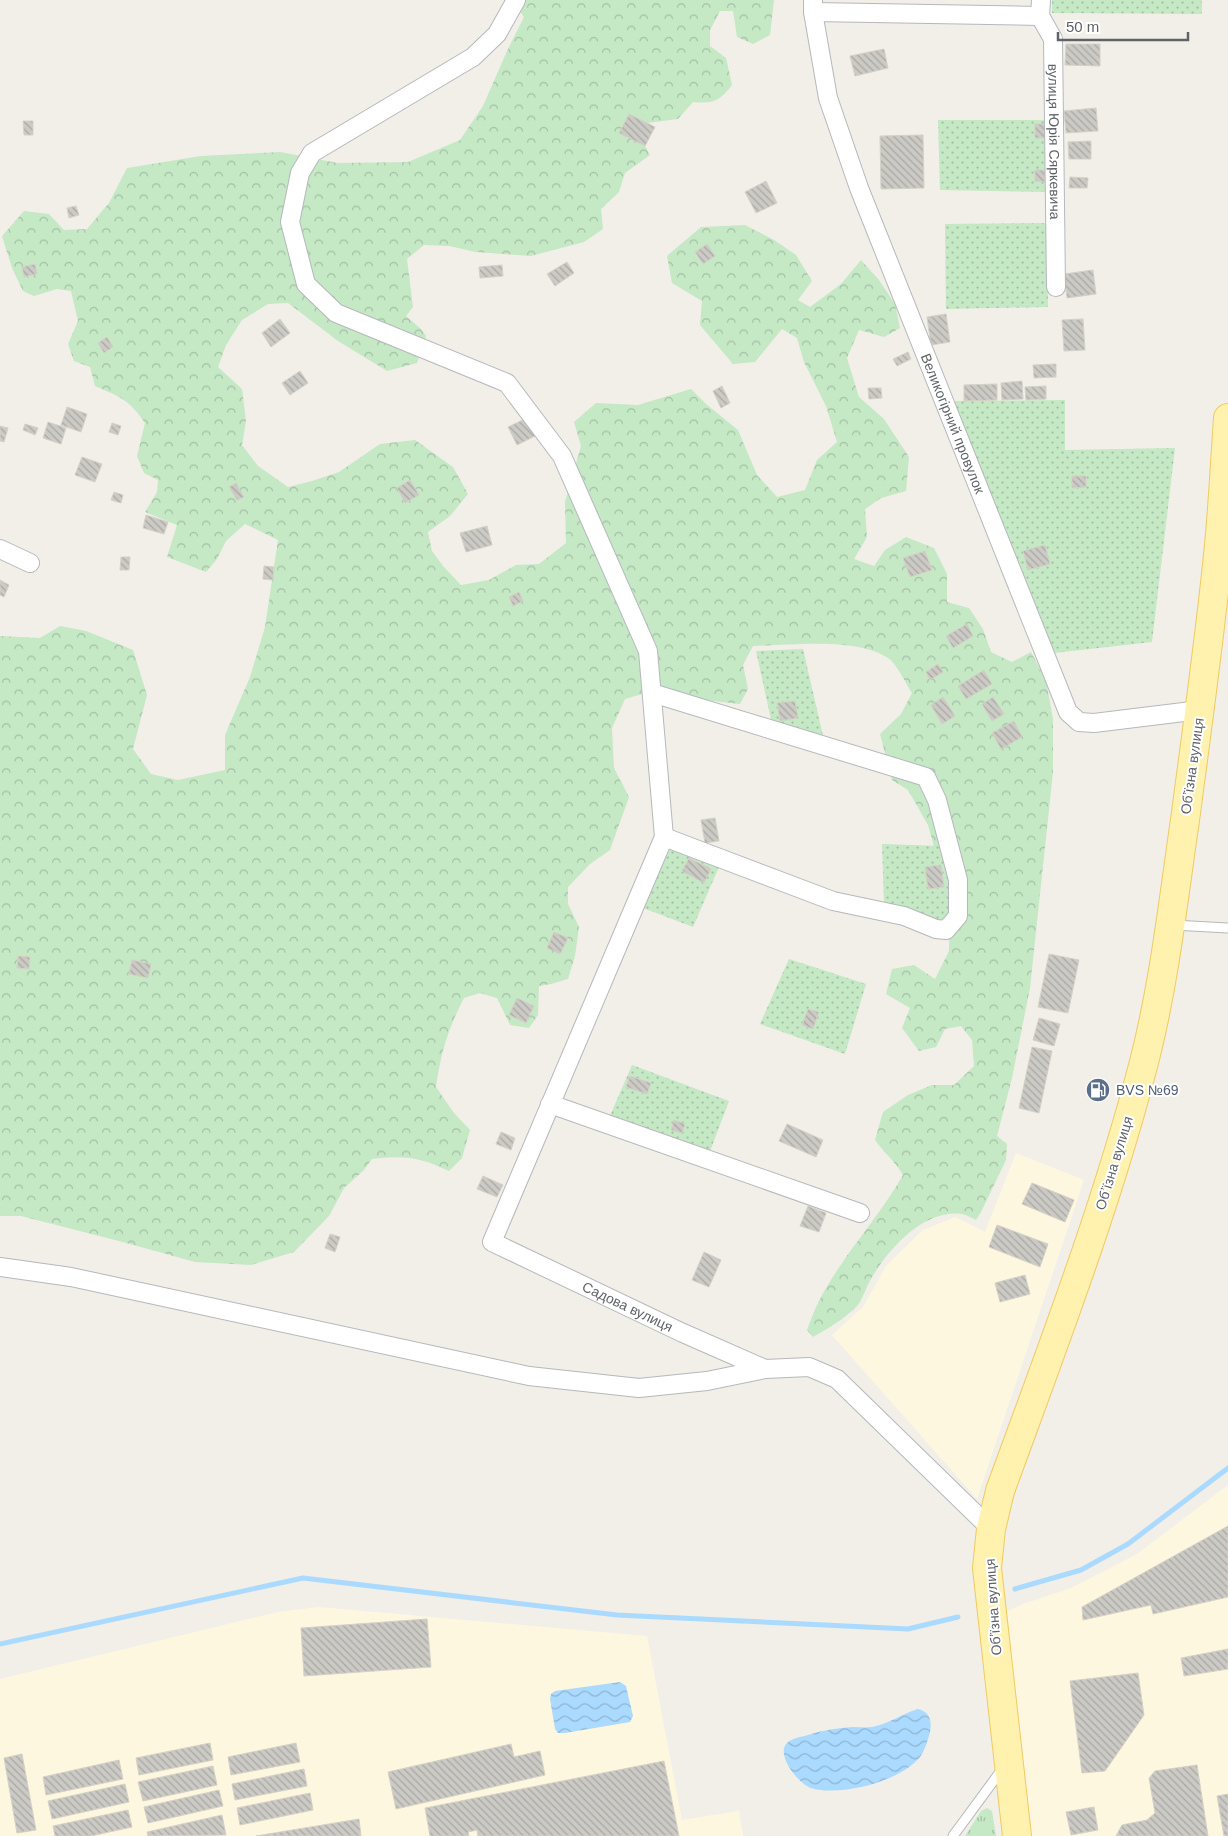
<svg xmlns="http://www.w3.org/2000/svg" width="1228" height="1836" viewBox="0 0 1228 1836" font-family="Arial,sans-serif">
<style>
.commercial{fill:#fef7e0}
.grass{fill:url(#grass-tufts)}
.forest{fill:url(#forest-crowns)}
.garden{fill:url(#garden-dots)}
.water{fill:url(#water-waves)}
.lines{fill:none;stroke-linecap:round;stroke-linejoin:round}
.stream{stroke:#aadaff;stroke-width:5}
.building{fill:url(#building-back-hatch);stroke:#d6d1c6}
.service-casing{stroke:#b5b8bc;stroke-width:11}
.minor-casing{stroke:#b5b8bc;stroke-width:20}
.primary-casing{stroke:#f2c960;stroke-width:30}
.service{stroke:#fff;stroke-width:9}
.minor{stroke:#fff;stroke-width:18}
.primary{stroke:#fff2af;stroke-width:28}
.labels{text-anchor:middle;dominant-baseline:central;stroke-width:4;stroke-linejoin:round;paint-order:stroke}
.street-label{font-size:14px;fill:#5f6368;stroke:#fff}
.service-label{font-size:14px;fill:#4e5e75;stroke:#fff;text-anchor:start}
</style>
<defs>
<pattern id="grass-tufts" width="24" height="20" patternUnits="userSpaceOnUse" patternTransform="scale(1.25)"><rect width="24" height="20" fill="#c5e8c5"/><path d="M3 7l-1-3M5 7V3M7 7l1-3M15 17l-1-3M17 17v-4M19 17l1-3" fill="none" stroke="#a3c0a4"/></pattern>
<pattern id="forest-crowns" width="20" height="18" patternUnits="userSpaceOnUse" patternTransform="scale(1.25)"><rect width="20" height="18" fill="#c5e8c5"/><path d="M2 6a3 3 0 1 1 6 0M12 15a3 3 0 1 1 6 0" fill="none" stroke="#a3c0a4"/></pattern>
<pattern id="garden-dots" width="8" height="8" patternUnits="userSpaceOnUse" patternTransform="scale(1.25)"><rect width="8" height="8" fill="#c5e8c5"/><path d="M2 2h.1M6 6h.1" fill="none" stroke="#a3c0a4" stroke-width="1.8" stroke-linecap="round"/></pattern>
<pattern id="water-waves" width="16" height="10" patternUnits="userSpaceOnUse" patternTransform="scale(1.25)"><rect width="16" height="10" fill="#aadaff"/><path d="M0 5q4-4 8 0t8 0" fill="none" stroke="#8eb4d2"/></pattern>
<pattern id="building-back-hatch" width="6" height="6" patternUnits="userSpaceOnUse" patternTransform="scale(1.25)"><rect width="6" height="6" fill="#cccac5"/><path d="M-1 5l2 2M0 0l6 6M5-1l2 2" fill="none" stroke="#a9a8a4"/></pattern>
</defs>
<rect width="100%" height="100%" fill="#f1efe8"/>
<g class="commercial">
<polygon points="1016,1153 1084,1180 977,1499 832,1335 863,1307 886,1266 923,1230 955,1217 985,1232"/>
<polygon points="1228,1485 1228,1836 1017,1836 992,1618 1023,1604 1071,1588 1137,1554"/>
<polygon points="319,1607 647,1636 682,1820 739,1811 743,1836 0,1836 0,1679 278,1612"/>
</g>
<polygon class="grass" points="987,1808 992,1811 996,1836 965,1836 981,1811"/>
<path class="forest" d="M512,0H774L770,35L753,44L737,37L733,11H720L710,30V46L726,58L732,85C720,101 713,104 693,102L678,119L647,123L629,114L619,133L645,146L650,155L625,173L619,192L601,209L603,229L584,242L531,256L476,252L449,246L424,245L407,259L413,307L406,316L421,329L426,336L417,363L387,371L338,341L288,303L268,304L242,320L226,345L218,367L242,389L246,421L242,445L258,466L288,487L312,481L339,472L380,444L415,440L453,467L468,494L450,516L428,532L432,551L443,566L461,585L489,580L516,565L539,564L566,543L565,502L581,446L574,422L596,403L638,405L691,389L706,404L738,430L757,475L777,497L805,490L817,460L837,442L826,406L804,362L797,338L782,329L755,362L733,364L700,325L702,301L672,283L667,256L701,227L745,225L774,240L796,255L812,281L798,300L810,307L841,284L861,260L879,280L895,304L900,328L884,337L859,330L847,358L859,397L884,419L909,457L906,491L881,498L865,509L867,537L854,559L874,566L885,550L906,537L934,548L947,574V602L969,608L983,629L991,652L1012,662L1031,652L1046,680L1053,719V772L1030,988L1012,1078L997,1136L1007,1144L1006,1160L981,1212L976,1220C972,1218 967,1215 962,1214C924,1209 888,1249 871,1279C866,1287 863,1299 857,1306C844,1319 829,1328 813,1337L807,1330C811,1320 814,1310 819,1301C842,1256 878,1219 903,1175C895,1161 885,1154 875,1140L883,1112L908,1095L932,1085H954L974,1066L972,1040L961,1026L945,1029L936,1047L919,1051L902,1028L910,1008L886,994L892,969L914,965L935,979L949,951L950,903L928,825L908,790L892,780L880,734L901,714L912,693C906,684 897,664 888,658C858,637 789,645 753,646L743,665L748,689L740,704L704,700L669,689L642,694L625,699L612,728L614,768L629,797L610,850L590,864L568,887V904L579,927L575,956L568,979L551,984L539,986L538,1015L529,1028L510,1025L497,998L480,993L464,998C448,1029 441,1052 436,1087L454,1113L470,1130L462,1158L449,1171C420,1157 404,1155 372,1159L363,1171L344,1188L329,1216L294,1252L251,1265L195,1262L119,1241L21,1216H0V636L40,638L60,626L86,631L133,650L147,695L133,749L151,774L178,780L225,770V735L250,677L265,627L278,540L245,524L226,541L217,559L206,572L167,557L177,525L145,512L157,492L158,480L144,473L137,456L145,423C129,399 120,397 95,386L90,367L74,361L68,344L78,321L71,291L57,289L34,296L23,291L12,268L2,236L24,211L49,214L64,230L87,229L109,203L127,168L201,156L280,152L338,163L408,162L460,140L483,106L507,51L524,17Z"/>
<g class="garden">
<polygon points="1052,0 1202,0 1202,14 1052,13"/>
<polygon points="938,120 1051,120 1050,192 940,190"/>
<polygon points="1047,223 1048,307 946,309 945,224"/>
<polygon points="1065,400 1065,450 1175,448 1152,642 1054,653 949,401"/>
<polygon points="803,649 824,740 772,724 756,651"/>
<polygon points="882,844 943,846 952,881 953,912 941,924 915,912 884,903"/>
<polygon points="671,847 719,867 693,927 643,908"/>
<polygon points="789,959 866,984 845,1054 760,1024"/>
<polygon points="632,1065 729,1101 709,1154 609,1118"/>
</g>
<g class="water">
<polygon points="620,1682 626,1686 633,1716 630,1722 565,1733 558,1733 555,1729 550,1699 551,1694 555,1691"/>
<path d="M918,1709C930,1712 932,1721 930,1732C928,1740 925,1750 920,1757C901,1781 841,1797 811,1788C799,1784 775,1755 787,1743C792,1738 801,1737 808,1735C823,1730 838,1728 853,1727C859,1727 866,1728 872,1727C888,1724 902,1714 918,1709Z"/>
</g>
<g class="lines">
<g class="stream">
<polyline points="1015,1589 1081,1570 1128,1544 1228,1468"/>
<polyline points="0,1644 303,1578 617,1615 908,1629 958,1617"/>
</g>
</g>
<g class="building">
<polygon points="1066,44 1100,44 1100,66 1065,65"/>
<polygon points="884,49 888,68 855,76 850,56"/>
<polygon points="1096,108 1098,131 1066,133 1064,111"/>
<polygon points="629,114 655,127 645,146 619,133"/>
<polygon points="23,121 33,121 33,135 24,135"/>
<rect x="1035" y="124" width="10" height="14"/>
<polygon points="923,135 924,188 881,189 880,136"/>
<polygon points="1091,141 1091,159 1069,159 1068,142"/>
<polygon points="1035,170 1045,170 1045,182 1035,181"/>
<polygon points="1070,177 1088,178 1087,188 1069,188"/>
<polygon points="766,181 777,203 756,213 745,192"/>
<polygon points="76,206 79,215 69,218 67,208"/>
<polygon points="707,244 715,256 703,264 695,252"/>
<polygon points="567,262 574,273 555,286 547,274"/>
<polygon points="35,264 37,274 24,277 22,267"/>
<polygon points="502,265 503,276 480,278 479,267"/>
<polygon points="1093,270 1096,294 1067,298 1064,274"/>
<polygon points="946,314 950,342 931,345 927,317"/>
<polygon points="280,319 290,333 271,347 262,333"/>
<polygon points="1083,319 1085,350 1064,351 1062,320"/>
<polygon points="107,337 113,347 104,353 98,343"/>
<polygon points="908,352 911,359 897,366 893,359"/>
<polygon points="1056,364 1056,377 1034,378 1033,365"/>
<polygon points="300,371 308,383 290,395 282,383"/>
<polygon points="1022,381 1023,399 1002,400 1001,383"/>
<polygon points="997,384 997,400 964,401 964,385"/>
<polygon points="722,386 730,403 721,408 713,391"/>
<polygon points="1046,386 1046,399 1026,400 1025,387"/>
<polygon points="868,388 881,388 882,398 869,399"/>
<polygon points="67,407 87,414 81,432 61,425"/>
<polygon points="529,417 537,435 517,445 508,427"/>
<polygon points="48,422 66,428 61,444 43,438"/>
<polygon points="112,423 121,426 118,435 109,432"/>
<polygon points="25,424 38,428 35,435 23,430"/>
<polygon points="0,426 8,428 4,442 0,441"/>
<polygon points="82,457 102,464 95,482 75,475"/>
<polygon points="1072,476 1086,476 1086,487 1072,488"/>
<polygon points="410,480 419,495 405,503 397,488"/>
<polygon points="236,483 244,497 237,500 229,487"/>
<polygon points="114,492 123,495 121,503 111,500"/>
<polygon points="146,515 168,522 164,534 143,528"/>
<polygon points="487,526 492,545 466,552 460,533"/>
<polygon points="1045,545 1050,564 1028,570 1023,551"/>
<polygon points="925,551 932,570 910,577 903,558"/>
<polygon points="121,557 130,557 129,570 120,570"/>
<polygon points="264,566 274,567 273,580 263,579"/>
<polygon points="0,580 9,585 4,597 0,595"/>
<polygon points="519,592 523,601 513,606 509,597"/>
<polygon points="967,624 973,636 953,648 946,636"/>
<polygon points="938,664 943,672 930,680 926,672"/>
<polygon points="984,670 992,684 966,699 958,686"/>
<polygon points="943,697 955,716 942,724 931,705"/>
<polygon points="993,697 1004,714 992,721 982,704"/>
<polygon points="795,701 798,718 780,721 777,703"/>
<polygon points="1014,721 1022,737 1001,749 992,733"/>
<polygon points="715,818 719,841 705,843 701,820"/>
<polygon points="689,858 711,869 704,883 682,871"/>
<polygon points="941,865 944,887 928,889 925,867"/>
<polygon points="554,932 568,938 560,954 547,948"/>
<polygon points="1049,954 1079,960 1068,1013 1038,1007"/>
<polygon points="18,956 30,957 29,969 17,968"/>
<polygon points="132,960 151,964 148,978 129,974"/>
<polygon points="517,998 534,1006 526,1023 509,1015"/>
<polygon points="808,1009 819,1012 813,1029 802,1025"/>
<polygon points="1039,1018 1060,1024 1054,1046 1033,1040"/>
<polygon points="1032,1047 1052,1051 1039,1113 1019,1108"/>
<polygon points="630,1076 651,1083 647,1094 626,1087"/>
<polygon points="674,1120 685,1124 682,1133 671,1130"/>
<polygon points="787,1124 823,1140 816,1157 779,1141"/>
<polygon points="501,1132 515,1138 511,1150 496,1144"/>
<polygon points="483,1176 503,1185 497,1197 477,1189"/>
<polygon points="1032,1183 1074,1200 1065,1222 1022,1204"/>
<polygon points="808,1206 826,1213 819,1232 800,1226"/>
<polygon points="997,1225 1048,1244 1040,1267 989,1247"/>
<polygon points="330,1234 340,1237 335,1252 325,1248"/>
<polygon points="704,1252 721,1260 709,1287 692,1280"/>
<polygon points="1025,1275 1030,1294 1000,1302 995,1283"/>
<polygon points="1228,1526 1228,1597 1153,1614 1151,1605 1083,1620 1082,1607"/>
<polygon points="427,1619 431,1667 304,1676 301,1628"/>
<polygon points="1228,1649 1228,1669 1184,1676 1181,1658"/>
<polygon points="1138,1673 1144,1715 1105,1771 1082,1773 1070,1681"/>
<polygon points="210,1743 213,1760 139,1775 136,1758"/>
<polygon points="296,1743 300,1762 231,1775 228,1757"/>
<polygon points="511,1744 514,1757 540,1751 545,1775 396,1809 388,1772"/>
<polygon points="22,1754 36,1830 17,1833 4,1758"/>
<polygon points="119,1760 123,1779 46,1795 43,1777"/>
<polygon points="664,1761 679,1836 478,1836 477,1830 468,1832 469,1836 430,1836 425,1808"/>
<polygon points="1197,1765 1208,1836 1116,1836 1122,1825 1147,1820 1155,1813 1149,1778 1155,1771"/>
<polygon points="213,1766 217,1785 143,1801 138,1782"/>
<polygon points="304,1769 307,1786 235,1800 232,1784"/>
<polygon points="125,1784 129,1802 52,1819 48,1801"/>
<polygon points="219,1790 223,1806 148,1823 144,1807"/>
<polygon points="310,1793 313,1810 240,1825 237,1808"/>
<polygon points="1228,1794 1228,1836 1224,1836 1217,1796"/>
<polygon points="1094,1807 1098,1830 1071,1835 1066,1812"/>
<polygon points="128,1810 132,1827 91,1836 55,1836 53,1826"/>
<polygon points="222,1815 226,1835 148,1836 147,1832"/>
<polygon points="359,1819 361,1836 256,1836"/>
</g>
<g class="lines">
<g class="service-casing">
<g id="service">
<polyline points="1173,925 1228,928"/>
<polyline points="953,1836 1003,1768"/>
</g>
</g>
<g class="minor-casing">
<g id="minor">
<path id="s1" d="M516,0L497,34L473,57L312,153L300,173L290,222L306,284L336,313L507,383L562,456L648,651L664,837L492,1242L683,1333L765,1369"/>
<path id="s2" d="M813,0V12L828,98L859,188L1068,712L1079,722L1094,723L1200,710"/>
<path id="s3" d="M1041,0L1040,16L1053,39L1056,287"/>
<polyline points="813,12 1040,16"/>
<polyline points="0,549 30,563"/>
<polyline points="652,693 926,777 937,800 958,880 958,916 946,930 936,929 904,916 833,901 664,837"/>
<polyline points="550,1104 860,1213"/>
<polyline points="0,1267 71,1277 529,1376 639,1388 707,1381 765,1369 809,1367 837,1379 991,1529"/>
</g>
</g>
<g class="primary-casing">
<path id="primary" d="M1017,1836L987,1568L991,1529L1000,1491C1051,1351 1105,1211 1143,1066C1164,986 1173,902 1185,820C1197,729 1210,637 1219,545C1223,503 1225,460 1228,418"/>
</g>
<use href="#service" class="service"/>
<use href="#minor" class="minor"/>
<use href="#primary" class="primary"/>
</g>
<defs>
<g id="fuel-disc" transform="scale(1.25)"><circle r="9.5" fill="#5c6f8a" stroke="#fff"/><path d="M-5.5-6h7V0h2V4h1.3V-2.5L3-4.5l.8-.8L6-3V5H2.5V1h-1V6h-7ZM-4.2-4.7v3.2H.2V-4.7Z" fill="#fff"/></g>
</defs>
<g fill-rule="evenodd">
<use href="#fuel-disc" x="1098" y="1090"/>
</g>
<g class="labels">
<g class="street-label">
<text stroke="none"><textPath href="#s3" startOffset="145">вулиця Юрія Сяркевича</textPath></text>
<text stroke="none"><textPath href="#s2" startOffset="448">Великогірний провулок</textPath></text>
<text transform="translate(1192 766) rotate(-82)">Обʼїзна вулиця</text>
<text transform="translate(1114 1163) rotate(-73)">Обʼїзна вулиця</text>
<text stroke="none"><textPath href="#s1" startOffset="1705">Садова вулиця</textPath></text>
<text transform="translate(993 1607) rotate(-94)">Обʼїзна вулиця</text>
</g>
<g class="service-label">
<text x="1116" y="1090">BVS №69</text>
</g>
</g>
<path d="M1058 32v8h130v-8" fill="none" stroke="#5f6368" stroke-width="2.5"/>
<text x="1066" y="32" font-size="15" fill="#5f6368" stroke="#ffffff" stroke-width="4" paint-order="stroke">50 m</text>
</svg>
